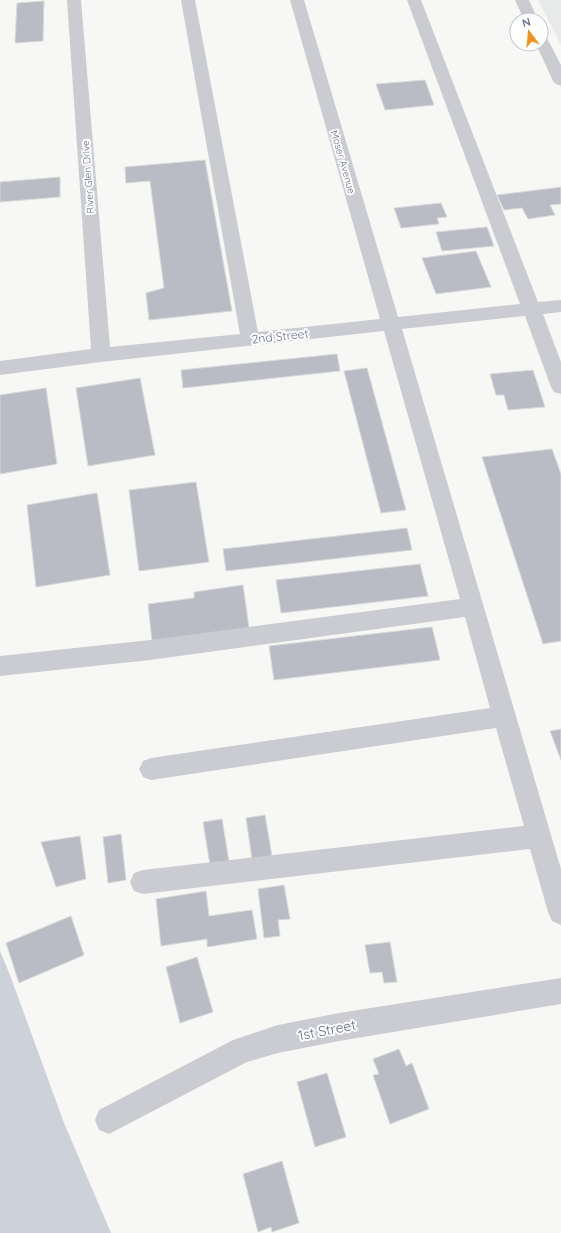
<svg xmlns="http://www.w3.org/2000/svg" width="561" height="1233" viewBox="0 0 561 1233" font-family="Quicksand,sans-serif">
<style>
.built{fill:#e8e9e9}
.water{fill:#cdd1d9}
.building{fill:#b9bcc5;stroke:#d9dad8}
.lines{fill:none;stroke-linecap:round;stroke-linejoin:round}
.minor{fill:#cbccd1;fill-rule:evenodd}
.labels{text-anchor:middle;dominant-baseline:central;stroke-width:4;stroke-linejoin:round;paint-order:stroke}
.far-street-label{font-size:10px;fill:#656d88;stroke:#fff}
.street-label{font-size:12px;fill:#656d88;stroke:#fff}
.near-street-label{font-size:14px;fill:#656d88;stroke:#fff}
</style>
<rect width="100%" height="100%" fill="#f7f8f5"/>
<polygon class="built" points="538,0 561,0 561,45"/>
<polygon class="water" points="0,951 10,975 64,1123 111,1233 0,1233"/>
<g class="building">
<polygon points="44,1 43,41 15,43 17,3"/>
<polygon points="425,80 434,105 385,110 376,84"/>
<polygon points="205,160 232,311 149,320 146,293 164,288 150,181 126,183 125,167"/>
<polygon points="60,177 60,197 0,202 0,182"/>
<polygon points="561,187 561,204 550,205 555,215 528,219 522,208 504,210 497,195"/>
<polygon points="441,203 447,217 437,218 439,224 401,228 394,208"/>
<polygon points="487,227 494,246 442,251 436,232"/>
<polygon points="476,251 491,287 436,294 422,258"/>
<polygon points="337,354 340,371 183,388 181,370"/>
<polygon points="367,368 406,510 381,513 344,371"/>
<polygon points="533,370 545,407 508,410 504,395 496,395 490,374"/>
<polygon points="140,378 155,455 88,466 76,388"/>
<polygon points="46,388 57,464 0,474 0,395"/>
<polygon points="552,449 561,474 561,641 543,644 482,457"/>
<polygon points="196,482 209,562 139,571 129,490"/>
<polygon points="97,493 110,575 36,587 27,505"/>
<polygon points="407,528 412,550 226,571 223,549"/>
<polygon points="420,564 428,596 281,613 276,580"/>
<polygon points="243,585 249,628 152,641 148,604 194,598 194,592"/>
<polygon points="432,627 440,660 274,680 269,646"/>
<polygon points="561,729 561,760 550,731"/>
<polygon points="265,815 272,856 252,859 246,818"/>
<polygon points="222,819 229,862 210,865 203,822"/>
<polygon points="121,834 126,880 108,883 103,837"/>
<polygon points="80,836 86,879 56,887 41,842"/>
<polygon points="284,885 290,919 278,920 280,936 264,938 258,889"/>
<polygon points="206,891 209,916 252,910 257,939 207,947 207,939 161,946 156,899"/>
<polygon points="71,916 84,955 19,983 6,943"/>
<polygon points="390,942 397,982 384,983 382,972 370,973 365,945"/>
<polygon points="197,957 213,1012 180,1023 166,967"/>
<polygon points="399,1049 406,1066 412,1063 429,1109 390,1124 373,1075 379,1074 373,1059"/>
<polygon points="327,1073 346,1137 315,1147 297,1082"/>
<polygon points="282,1161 299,1223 272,1232 271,1227 258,1232 243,1174"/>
</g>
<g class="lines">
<g class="minor">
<polygon points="67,0 81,0 110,347 240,334 181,0 195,0 258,332 380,319 290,0 304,0 398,317 520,304 407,0 421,0 538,302 561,300 561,312 543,314 561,362 561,394 554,392 551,387 525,316 402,329 561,869 561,925 552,921 548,912 530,849 143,894 134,891 130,882 134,873 143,870 524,826 496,728 151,780 143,777 139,769 143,761 151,758 490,708 465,617 150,660 0,676 0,656 150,640 460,599 384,331 101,362 0,375 0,361 91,349"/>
<polygon points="515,0 529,0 538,20 524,20"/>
<polygon points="541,36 546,37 548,40 561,65 561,86 556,84 553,81 536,44 541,44"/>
<polygon points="561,978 561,1004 339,1041 278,1053 247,1062 109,1134 99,1130 95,1120 99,1110 233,1040 278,1025 339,1013"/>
</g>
</g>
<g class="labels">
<g class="far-street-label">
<text transform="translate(343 162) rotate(74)">Moser Avenue</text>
<text transform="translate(88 177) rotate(-94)">River Glen Drive</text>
</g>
<g class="street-label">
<text transform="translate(280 336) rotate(-6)">2nd Street</text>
</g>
<g class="near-street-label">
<text transform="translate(327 1030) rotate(-11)">1st Street</text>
</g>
</g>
<g transform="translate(529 32) rotate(344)"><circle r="19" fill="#ffffff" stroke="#c1c5cf"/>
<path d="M0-3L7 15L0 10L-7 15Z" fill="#ee9520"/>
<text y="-6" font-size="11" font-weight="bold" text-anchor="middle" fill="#656d88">N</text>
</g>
</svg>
